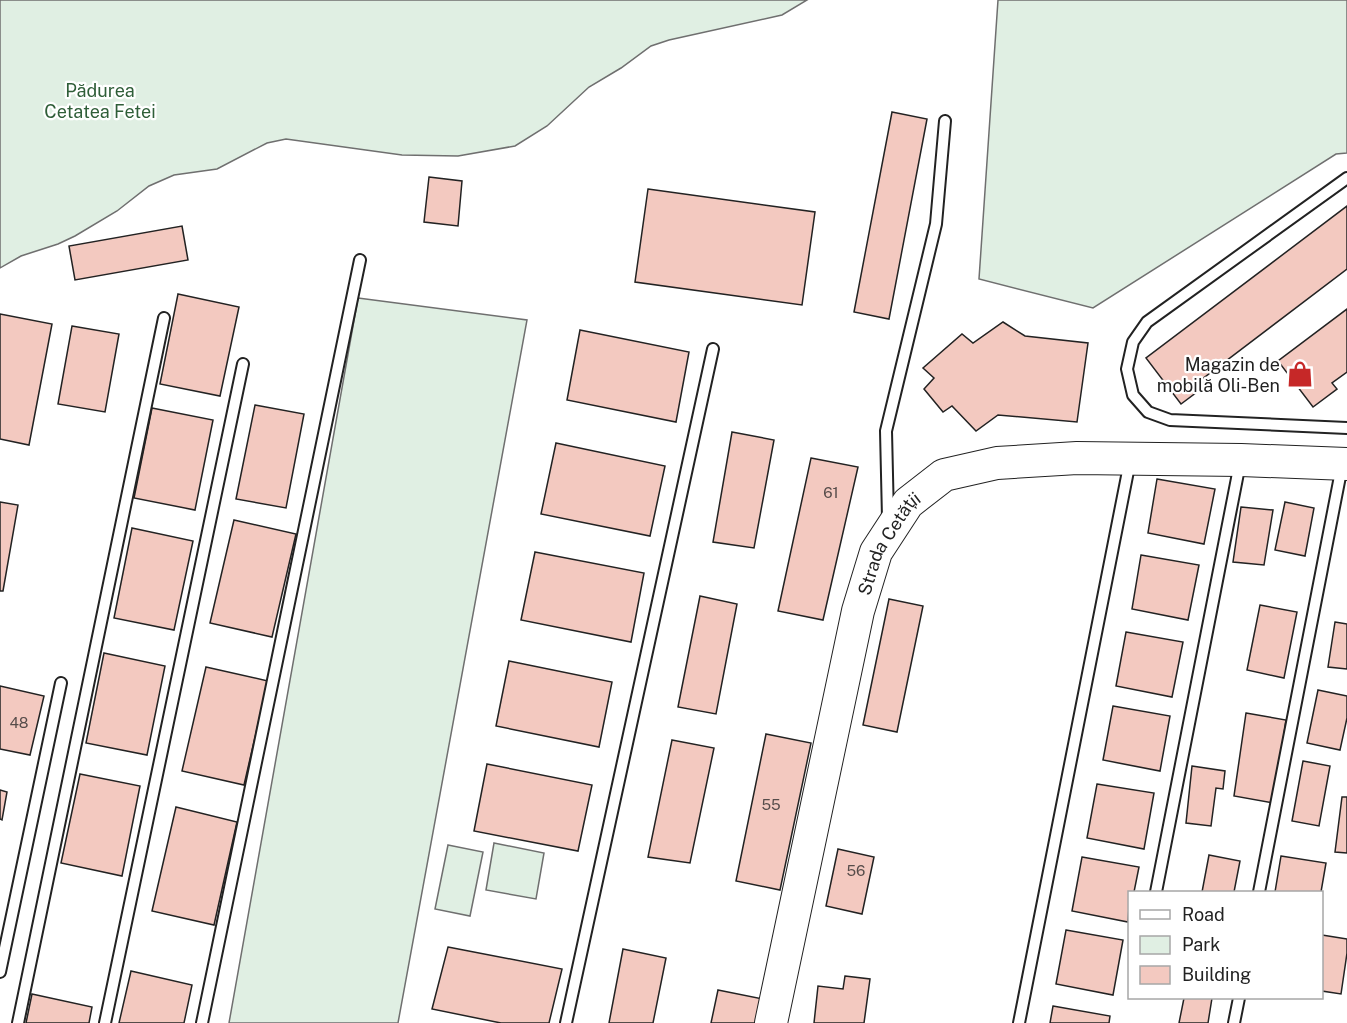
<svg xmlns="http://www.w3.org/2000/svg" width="1347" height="1023" viewBox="0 0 1347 1023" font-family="'Public Sans',sans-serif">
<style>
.green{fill:#e0efe3;stroke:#6f6f6f;stroke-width:1.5}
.building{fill:#f3c9c0;stroke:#222;stroke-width:1.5}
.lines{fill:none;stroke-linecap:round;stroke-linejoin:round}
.lane-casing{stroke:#222;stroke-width:14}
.secondary-casing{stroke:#222;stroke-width:34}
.lane{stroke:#fff;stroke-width:10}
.secondary{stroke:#fff;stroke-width:32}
.labels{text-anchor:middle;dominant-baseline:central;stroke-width:4.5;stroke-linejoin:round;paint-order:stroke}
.number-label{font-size:15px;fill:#564c4a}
.park-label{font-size:18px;fill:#2f5e38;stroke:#fff}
.poi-label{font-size:18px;fill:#222;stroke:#fff;text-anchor:end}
.street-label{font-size:18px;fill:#222;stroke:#fff}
</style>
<rect width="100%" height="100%" fill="#fff"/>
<g class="green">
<polygon points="0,0 807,0 782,15 669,40 651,46 621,68 589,87 547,126 515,146 458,156 402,155 286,139 267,143 217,169 174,175 149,186 117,211 75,236 58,244 21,256 0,268"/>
<polygon points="998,0 1347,0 1347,153 1336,154 1093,308 979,279"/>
<polygon points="358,298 527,320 398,1023 229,1023"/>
<polygon points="494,843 544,853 536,899 486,890"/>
<polygon points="448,845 483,852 470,916 435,909"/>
</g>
<g class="building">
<polygon points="892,112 927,119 889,319 854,312"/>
<polygon points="429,177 462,181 458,226 424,222"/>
<polygon points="648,189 815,212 802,305 635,282"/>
<polygon points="1347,206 1347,269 1201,380 1205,386 1181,404 1146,358"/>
<polygon points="182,226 188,260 75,280 69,246"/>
<polygon points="178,294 239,307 220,396 160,384"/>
<polygon points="1347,309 1347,372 1332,383 1337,389 1313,407 1278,361"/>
<polygon points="0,314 52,324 29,445 0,439"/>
<polygon points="1003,322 1025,336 1088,343 1077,422 998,415 976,431 952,406 943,412 924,389 934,378 923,368 962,334 973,343"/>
<polygon points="72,326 119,334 105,412 58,404"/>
<polygon points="580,330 689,352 676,422 567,400"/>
<polygon points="255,405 304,414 286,508 236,499"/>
<polygon points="152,408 213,420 195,510 134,498"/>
<polygon points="732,432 774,440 754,548 713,542"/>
<polygon points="556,443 665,466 650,536 541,514"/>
<polygon points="811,458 858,467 823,620 778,611"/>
<polygon points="1157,479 1215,489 1204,544 1148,533"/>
<polygon points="0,502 18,505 3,591 0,591"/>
<polygon points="1285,502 1314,508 1305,556 1275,550"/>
<polygon points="1241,507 1273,510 1264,565 1233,562"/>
<polygon points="234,520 296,534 272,637 210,623"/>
<polygon points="132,528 193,541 174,630 114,618"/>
<polygon points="535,552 644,573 631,642 521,620"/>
<polygon points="1141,555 1199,565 1188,620 1132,609"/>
<polygon points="700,596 737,604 716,714 678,707"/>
<polygon points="889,599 923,606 897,732 863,725"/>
<polygon points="1260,605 1297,612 1284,678 1247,670"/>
<polygon points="1335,622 1347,624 1347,669 1328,667"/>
<polygon points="1126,632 1183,642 1172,697 1116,686"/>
<polygon points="104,653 165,666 147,755 86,743"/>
<polygon points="509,661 612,682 599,747 496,726"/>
<polygon points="206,667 268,681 244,785 182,771"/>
<polygon points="0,686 44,696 30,755 0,749"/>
<polygon points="1318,690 1347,696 1347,718 1340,750 1307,743"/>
<polygon points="1113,706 1170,716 1160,771 1103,760"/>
<polygon points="1246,713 1286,720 1274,803 1234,796"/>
<polygon points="766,734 811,743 780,890 736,881"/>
<polygon points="672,740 714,748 690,863 648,857"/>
<polygon points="1303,761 1330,766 1319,826 1292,821"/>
<polygon points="487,764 592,785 578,851 474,831"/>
<polygon points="1192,766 1225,771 1223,789 1216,788 1211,826 1186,823"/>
<polygon points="80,774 140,786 122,876 61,863"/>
<polygon points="1097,784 1154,793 1144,849 1087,838"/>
<polygon points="0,790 7,792 2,820 0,819"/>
<polygon points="1342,797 1347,797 1347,853 1335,852"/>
<polygon points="176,807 237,822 214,925 152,911"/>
<polygon points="838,849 874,857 862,914 826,906"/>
<polygon points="1209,855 1240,861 1234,892 1202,892"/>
<polygon points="1281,856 1326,863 1321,892 1275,892"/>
<polygon points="1082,857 1139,867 1134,892 1130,892 1128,922 1072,911"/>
<polygon points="1066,930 1123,940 1113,995 1056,984"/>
<polygon points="1322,935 1347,939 1347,953 1341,994 1322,991"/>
<polygon points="448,947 562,969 549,1023 501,1023 432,1009"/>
<polygon points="623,949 666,958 653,1023 609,1023"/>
<polygon points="131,971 192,985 184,1023 119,1023"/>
<polygon points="845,976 870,979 864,1023 814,1023 818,986 843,989"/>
<polygon points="718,990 763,999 758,1023 711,1023"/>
<polygon points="32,994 92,1007 89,1023 26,1023"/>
<polygon points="1184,998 1212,998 1208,1023 1179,1023"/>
<polygon points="1053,1006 1110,1016 1109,1023 1050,1023"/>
</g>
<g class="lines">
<g class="lane-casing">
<g id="lane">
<polyline points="1347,178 1147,322 1133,342 1127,369 1133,395 1148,412 1170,420 1347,428"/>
<polyline points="888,518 886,431 936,224 945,121"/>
<polyline points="1156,892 1240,463"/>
<polyline points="1259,892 1342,466"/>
<polyline points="0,972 61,683"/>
<polyline points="18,1023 164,318"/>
<polyline points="105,1023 243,364"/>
<polyline points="202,1023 360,260"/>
<polyline points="566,1023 713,349"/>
<polyline points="1019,1023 1130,461"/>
<polyline points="1234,1023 1239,998"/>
</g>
</g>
<g class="secondary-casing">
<g id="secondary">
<path id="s1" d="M771,1023L858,611L876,552L908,503L944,475L997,463L1077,458L1241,460L1347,464"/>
</g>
</g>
<use href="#lane" class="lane"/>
<use href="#secondary" class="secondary"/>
</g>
<defs>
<g id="shop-bare" transform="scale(2.07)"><path d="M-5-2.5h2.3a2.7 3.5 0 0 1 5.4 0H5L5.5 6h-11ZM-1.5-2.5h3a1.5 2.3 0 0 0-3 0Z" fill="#c62828" stroke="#fff" stroke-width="2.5" paint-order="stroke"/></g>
</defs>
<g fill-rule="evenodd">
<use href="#shop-bare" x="1300" y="374"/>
</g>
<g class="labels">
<g class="number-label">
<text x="831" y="492">61</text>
<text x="19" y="722">48</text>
<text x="771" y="804">55</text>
<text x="856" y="870">56</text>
</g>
<g class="park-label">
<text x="100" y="90">Pădurea<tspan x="100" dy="21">Cetatea Fetei</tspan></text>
</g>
<g class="poi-label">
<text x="1280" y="364">Magazin de<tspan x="1280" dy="21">mobilă Oli-Ben</tspan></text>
</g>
<g class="street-label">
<text stroke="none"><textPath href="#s1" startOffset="496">Strada Cetății</textPath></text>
</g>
</g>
<rect x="1128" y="891" width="195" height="108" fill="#ffffff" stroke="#a7a7a7" stroke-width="1.5"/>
<rect x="1140" y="910" width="30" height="9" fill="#ffffff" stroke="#a7a7a7" stroke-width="1.5"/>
<text x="1182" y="921" font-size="18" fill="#222222">Road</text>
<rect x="1140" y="936" width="30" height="18" fill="#e0efe3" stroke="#a7a7a7" stroke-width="1.5"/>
<text x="1182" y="951" font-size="18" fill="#222222">Park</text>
<rect x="1140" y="966" width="30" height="18" fill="#f3c9c0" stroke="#a7a7a7" stroke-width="1.5"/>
<text x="1182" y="981" font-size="18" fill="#222222">Building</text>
</svg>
